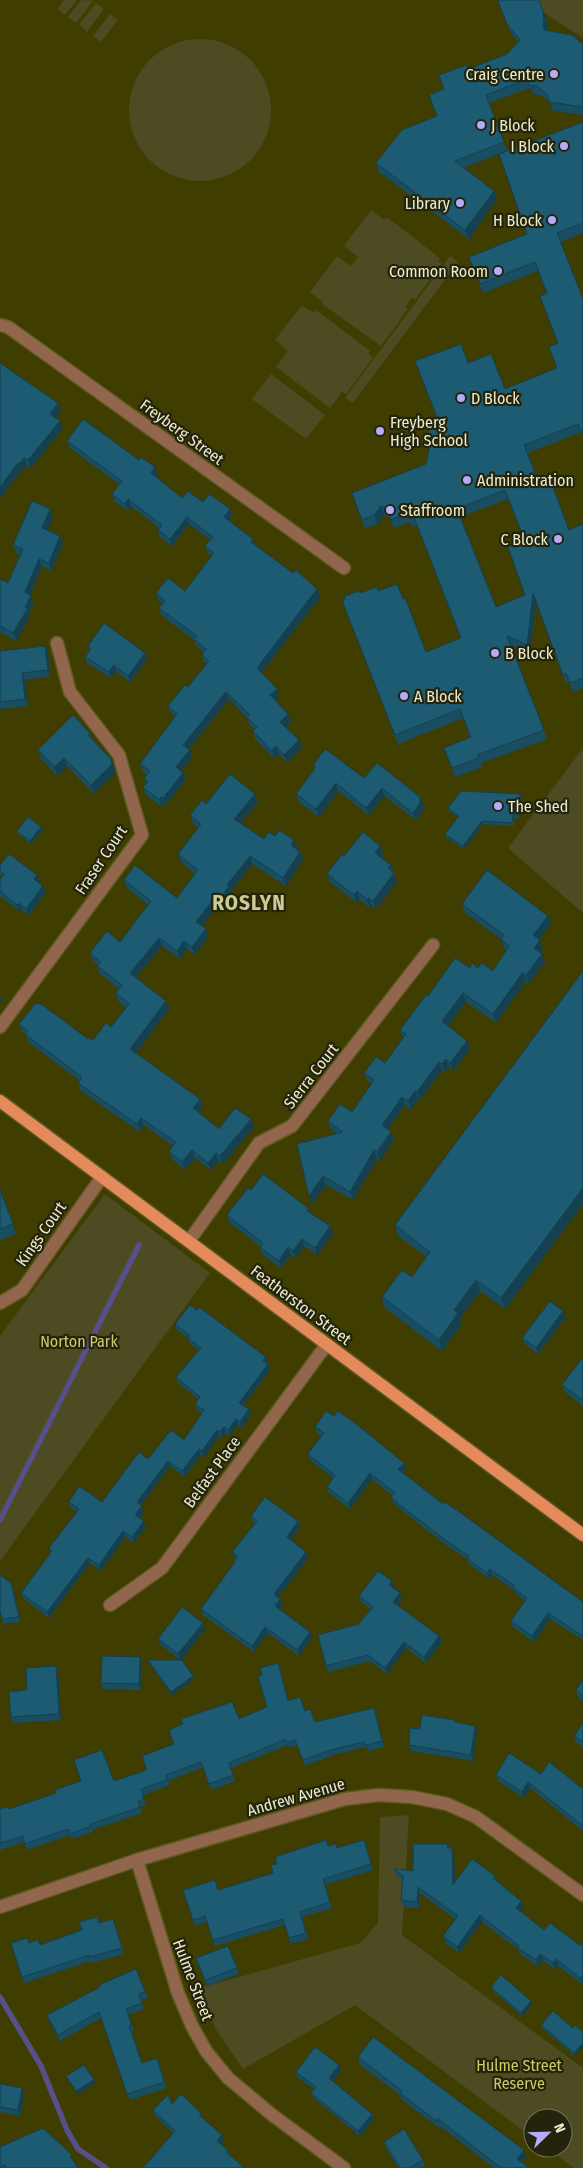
<svg xmlns="http://www.w3.org/2000/svg" width="583" height="2168" viewBox="0 0 583 2168" font-family="'Fira Sans Condensed',sans-serif">
<style>
.green{fill:#4c4b22}
.lines{fill:none;stroke-linecap:round;stroke-linejoin:round}
.stream{stroke:#564f88;stroke-width:5.5}
.minor-casing{stroke:#5b5921;stroke-width:15}
.major-casing{stroke:#5b5921;stroke-width:15}
.minor{stroke:#92654d;stroke-width:12}
.major{stroke:#e58a5a;stroke-width:12}
.wall{fill:#194e62;fill-rule:evenodd}
.shaded-wall{fill:#144050}
.building{fill:#1d5b72;stroke:#144050;fill-rule:evenodd}
.poi-dot{fill:#b4acf9;stroke:#24230c;stroke-width:2}
.labels{text-anchor:middle;dominant-baseline:central;stroke-width:4.5;stroke-linejoin:round;paint-order:stroke}
.poi-label{font-size:16px;fill:#ebebce;stroke:#24230c;text-anchor:start}
.street-label{font-size:16px;fill:#ebebce;stroke:#24230c}
.park-label{font-size:16px;fill:#cccb69;stroke:#24230c}
.district-label{font-size:21px;font-weight:bold;letter-spacing:1px;fill:#cbcb92;stroke:#24230c}
</style>
<rect width="100%" height="100%" fill="#3f3d00"/>
<g class="green">
<polygon points="64,0 77,0 65,15 57,9"/>
<polygon points="81,0 93,1 76,23 68,17"/>
<polygon points="524,0 583,0 583,38"/>
<polygon points="96,3 104,9 87,32 79,25"/>
<polygon points="110,14 118,20 101,42 93,36"/>
<circle cx="200" cy="110" r="71"/>
<polygon points="371,210 384,220 387,217 440,258 438,261 442,263 415,300 412,298 405,307 408,309 381,346 322,304 323,302 310,292 337,256 351,266 358,257 344,246"/>
<polygon points="450,256 458,262 353,403 345,398"/>
<polygon points="302,305 314,313 316,310 370,351 368,354 373,358 346,394 342,392 330,408 276,367 288,351 275,340"/>
<polygon points="271,374 325,415 306,439 252,399"/>
<polygon points="583,748 583,913 508,848"/>
<polygon points="105,1194 210,1273 0,1561 0,1336"/>
<polygon points="409,1815 402,1935 583,2068 583,2168 574,2168 547,2148 563,2148 563,2118 533,2118 533,2138 355,2005 243,2069 215,2028 200,1988 360,1943 378,1923 380,1817"/>
</g>
<g class="lines">
<g class="stream">
<polyline points="0,1520 139,1245"/>
<polyline points="0,1997 41,2066 67,2130 78,2149 106,2168"/>
</g>
<g class="minor-casing">
<g id="minor">
<polyline points="0,325 8,327 344,568"/>
<polyline points="0,1027 142,835 119,755 70,692 57,643"/>
<polyline points="189,1241 259,1143 292,1126 433,945"/>
<polyline points="0,1303 22,1290 102,1177"/>
<polyline points="110,1605 162,1568 327,1344"/>
<polyline points="137,1860 178,1993 192,2026 206,2051 228,2078 271,2114 344,2168"/>
<polyline points="0,1907 137,1860 345,1799 378,1795 412,1797 447,1804 476,1817 583,1895"/>
</g>
</g>
<g class="major-casing">
<polyline id="major" points="0,1101 583,1535"/>
</g>
<use href="#minor" class="minor"/>
<use href="#major" class="major"/>
</g>
<g class="wall">
<polygon points="498,1 547,20 547,31 583,44 583,115 553,111 550,102 540,95 533,94 530,88 489,103 507,151 463,168 494,191 497,199 469,239 379,172 376,163 437,116 444,89 469,69 507,54 518,42 511,33"/>
<path d="M583,122V233L561,242L581,432L528,453L539,483L569,530L583,524V688L573,692L569,682L566,683L536,602L530,654L511,645L547,739L481,763L482,767L455,777L444,748L470,737L463,718L398,744L343,603L360,593L378,591L426,652L461,638L417,526L413,527L410,522L394,528L390,518L384,515L378,524L365,528L352,493L426,464L440,425L468,363L505,389L557,368L558,343L547,293L538,271L483,293L469,257L527,234ZM508,499L525,541V595L496,607L460,517Z"/>
<polygon points="0,363 58,403 61,410 55,418 62,429 31,468 27,465 22,472 21,471 0,498"/>
<polygon points="67,441 139,460 155,467 158,475 156,477 182,498 230,509 232,517 229,521 255,544 320,597 261,673 279,696 275,700 291,722 286,727 299,740 302,748 287,762 279,754 274,758 255,739 253,731 254,730 250,725 247,718 229,699 189,749 192,757 181,771 183,773 186,780 165,806 164,804 162,807 146,795 143,787 146,784 144,779 147,775 143,771 140,764 175,717 171,713 168,706 188,687 207,664 204,662 202,655 204,652 197,647 194,640 162,616 159,608 163,604 159,601 156,593 185,591 212,556 208,553 205,546 210,540 189,524 172,546 160,537 158,530 159,528 131,506 128,511 115,502 112,494 120,485 70,448"/>
<polygon points="53,517 47,530 60,536 63,543 51,571 42,566 30,595 31,596 34,603 29,612 30,616 16,641 0,632 0,579 8,583 20,554 16,553 13,545"/>
<polygon points="88,646 145,653 147,659 130,682 116,671 111,678 87,663 85,657 89,651"/>
<polygon points="0,651 48,652 50,676 25,680 28,706 0,709"/>
<polygon points="90,733 93,740 116,773 94,794 67,766 58,776 41,759 38,750"/>
<polygon points="313,765 364,778 420,797 423,805 423,811 416,820 384,796 369,815 338,791 319,817 299,802 296,794 315,769"/>
<polygon points="255,794 258,802 240,823 264,839 275,836 294,840 297,848 296,849 300,852 303,859 286,886 252,864 231,891 232,894 222,908 218,905 202,926 208,937 195,955 187,948 180,959 162,946 136,977 169,1009 136,1053 200,1099 203,1107 198,1113 219,1129 251,1119 254,1127 223,1164 219,1161 211,1170 195,1158 185,1170 172,1159 169,1151 173,1146 144,1125 140,1132 81,1091 78,1083 80,1081 28,1042 26,1035 22,1032 19,1024 93,1040 111,1027 126,1008 118,1001 116,993 119,989 100,974 97,966 98,965 93,961 90,953 120,942 148,905 127,888 124,880 177,898 195,874 181,862 178,854 198,828 193,823 190,815 206,804"/>
<polygon points="520,794 521,797 520,818 514,818 514,826 483,824 464,849 446,837 445,834 458,817 449,811 448,808"/>
<polygon points="42,830 31,844 18,834 17,831"/>
<polygon points="380,846 384,855 382,858 391,865 397,882 376,909 372,906 370,908 360,900 357,903 330,882 327,874 344,856"/>
<polygon points="0,865 37,875 39,881 38,882 46,892 29,915 21,909 19,911 0,896 0,880 2,877 0,875"/>
<polygon points="462,904 551,924 539,939 543,948 540,952 545,962 529,983 526,981 496,1023 466,1002 448,1026 467,1041 470,1049 453,1071 449,1067 445,1072 442,1070 420,1100 418,1099 411,1110 405,1105 388,1129 391,1132 394,1140 380,1161 377,1159 353,1200 326,1185 312,1204 337,1134 331,1130 328,1121 352,1112 372,1084 368,1081 364,1073 385,1063 403,1038 400,1030 428,996 470,968 478,968 493,971 507,950 504,948 501,939 465,913"/>
<polygon points="583,971 583,1204 505,1309 480,1291 460,1318 462,1324 442,1351 385,1308 382,1297 412,1277 427,1257 398,1236 395,1225"/>
<polygon points="0,1190 16,1234 0,1240"/>
<polygon points="251,1190 308,1208 309,1212 330,1226 333,1234 317,1255 304,1246 296,1258 291,1255 281,1268 263,1255 260,1248 261,1247 230,1223 227,1215"/>
<polygon points="197,1310 266,1357 270,1370 243,1406 249,1409 251,1415 242,1428 238,1425 230,1435 226,1433 222,1438 219,1436 204,1457 201,1455 185,1477 170,1466 141,1505 144,1512 140,1518 146,1527 134,1543 125,1537 101,1571 90,1563 49,1618 23,1598 21,1593 51,1553 49,1548 77,1512 71,1508 69,1502 102,1502 148,1459 184,1440 202,1413 197,1410 195,1404 198,1399 178,1383 176,1377 199,1350 190,1344 188,1338 177,1330 175,1324"/>
<polygon points="563,1311 566,1317 538,1354 525,1344 522,1338"/>
<polygon points="583,1357 583,1406 566,1393 562,1385"/>
<polygon points="315,1427 406,1469 403,1473 443,1504 583,1602 583,1640 550,1619 534,1642 513,1627 511,1621 525,1601 516,1594 514,1590 492,1575 489,1579 469,1564 467,1559 446,1545 393,1503 391,1498 393,1496 372,1479 350,1509 329,1493 327,1487 333,1478 310,1460 308,1454 321,1436 317,1433"/>
<polygon points="251,1516 298,1521 300,1527 291,1540 308,1558 278,1597 283,1605 280,1609 310,1632 312,1638 299,1656 268,1633 254,1652 203,1615 201,1609 234,1563 234,1561 236,1558 232,1552 255,1523 253,1522"/>
<polygon points="392,1581 394,1587 393,1588 402,1599 397,1605 439,1636 442,1642 426,1663 406,1648 387,1674 370,1661 328,1672 326,1666 371,1609 361,1602 359,1596"/>
<polygon points="11,1583 13,1588 20,1622 3,1624 2,1619"/>
<polygon points="203,1623 205,1629 181,1660 193,1676 194,1679 172,1695 149,1663 148,1660 180,1660 161,1645 158,1639"/>
<polygon points="140,1657 142,1663 141,1690 103,1689 101,1683"/>
<polygon points="280,1669 288,1701 305,1711 315,1722 376,1714 384,1747 368,1751 366,1747 333,1755 305,1766 297,1745 289,1748 288,1745 231,1768 235,1781 211,1790 203,1767 168,1781 170,1785 143,1795 146,1805 140,1807 142,1813 92,1830 93,1832 72,1839 70,1835 27,1850 25,1842 0,1850 0,1809 9,1809 114,1781 147,1770 239,1719 267,1707"/>
<polygon points="58,1672 61,1720 13,1723 11,1717"/>
<polygon points="583,1680 583,1701 578,1697 576,1690"/>
<polygon points="583,1723 583,1747 576,1742 574,1736"/>
<polygon points="420,1729 477,1731 473,1761 411,1751 409,1745"/>
<polygon points="541,1774 583,1789 583,1831 530,1788 524,1798 498,1781 496,1775"/>
<polygon points="364,1840 373,1870 325,1885 332,1908 302,1917 308,1939 291,1944 284,1925 215,1946 207,1922 195,1926 183,1890 219,1890 273,1873 328,1846 336,1844 338,1848"/>
<polygon points="448,1844 449,1848 454,1855 455,1882 495,1876 497,1882 521,1901 524,1908 520,1912 544,1930 581,1946 583,1943 582,1984 558,1966 555,1970 543,1960 538,1966 520,1954 519,1950 482,1922 459,1953 446,1943 443,1936 456,1920 420,1893 419,1908 404,1907 401,1900 403,1880 396,1875 394,1869 413,1871"/>
<polygon points="100,1923 115,1925 124,1954 92,1963 91,1961 24,1983 11,1943 29,1943 40,1945 82,1930"/>
<polygon points="228,1946 239,1974 207,1986 196,1958"/>
<polygon points="136,1969 148,1998 141,2000 144,2009 128,2015 134,2031 132,2032 142,2063 157,2058 167,2088 130,2100 101,2018 60,2041 49,2021 47,2015"/>
<polygon points="491,1987 532,2004 522,2016 492,1990"/>
<polygon points="541,2025 573,2028 575,2056 542,2028"/>
<polygon points="358,2057 526,2157 522,2163 529,2168 494,2168 440,2126 442,2130 402,2100 400,2095 360,2065"/>
<polygon points="339,2065 341,2071 333,2081 372,2114 374,2119 360,2136 314,2098 311,2093 314,2089 298,2078 296,2072"/>
<polygon points="0,2084 24,2094 20,2116 0,2112"/>
<polygon points="172,2104 201,2113 202,2118 222,2135 224,2141 221,2144 228,2150 230,2156 173,2133 155,2116 153,2110"/>
<polygon points="384,2142 423,2160 425,2166 421,2168 398,2168 386,2148"/>
<polygon points="0,2147 74,2162 78,2168 0,2168"/>
</g>
<g class="shaded-wall">
<polygon points="543,11 547,20 548,39 544,30"/>
<polygon points="494,191 497,199 469,239 465,230"/>
<polygon points="58,403 61,410 53,421 50,414"/>
<polygon points="60,421 62,429 31,468 28,460"/>
<polygon points="24,458 27,465 22,472 19,464"/>
<polygon points="18,463 21,471 0,498 0,487"/>
<polygon points="155,467 158,475 153,481 151,473"/>
<polygon points="128,499 131,506 128,511 125,504"/>
<polygon points="381,506 384,515 378,524 374,515"/>
<polygon points="50,509 53,517 45,536 42,528"/>
<polygon points="230,509 232,517 226,524 224,517"/>
<polygon points="187,517 189,524 172,546 170,539"/>
<polygon points="60,536 63,543 51,571 49,563"/>
<polygon points="39,559 42,566 28,600 25,592"/>
<polygon points="317,589 320,597 259,676 257,668"/>
<polygon points="533,593 536,602 530,654 527,645"/>
<polygon points="31,596 34,603 29,612 30,616 16,641 13,633 25,607"/>
<polygon points="45,646 48,652 50,676 48,670"/>
<polygon points="145,653 147,659 130,682 128,676"/>
<polygon points="114,665 116,671 111,678 109,672"/>
<polygon points="22,673 25,680 28,706 25,699"/>
<polygon points="277,689 279,696 273,703 270,695"/>
<polygon points="226,692 229,699 186,752 183,745"/>
<polygon points="288,714 291,722 283,729 280,722"/>
<polygon points="299,740 302,748 287,762 284,755"/>
<polygon points="276,746 279,754 274,758 272,751"/>
<polygon points="190,750 192,757 178,775 176,767"/>
<polygon points="64,758 67,766 58,776 54,767"/>
<polygon points="111,759 116,773 94,794 91,785"/>
<polygon points="183,773 186,780 165,806 163,798"/>
<polygon points="336,783 338,791 319,817 316,809"/>
<polygon points="382,788 384,796 369,815 366,808"/>
<polygon points="255,794 258,802 237,827 234,819"/>
<polygon points="520,794 521,797 520,818 519,815"/>
<polygon points="161,797 164,804 162,807 159,800"/>
<polygon points="420,797 423,805 423,811 416,820 413,813"/>
<polygon points="482,821 483,824 464,849 463,846"/>
<polygon points="41,827 42,830 31,844 30,841"/>
<polygon points="294,840 297,848 293,853 291,845"/>
<polygon points="380,846 384,855 379,861 375,853"/>
<polygon points="300,852 303,859 286,886 283,878"/>
<polygon points="250,856 252,864 231,891 232,894 222,908 219,900 227,885"/>
<polygon points="391,865 397,882 376,909 373,901 388,868"/>
<polygon points="37,875 39,881 36,885 34,879"/>
<polygon points="43,886 46,892 29,915 26,909"/>
<polygon points="357,891 360,900 357,903 354,895"/>
<polygon points="215,897 218,905 199,930 196,922"/>
<polygon points="369,897 372,906 370,908 367,900"/>
<polygon points="19,903 21,909 19,911 17,905"/>
<polygon points="548,916 551,924 536,943 533,935"/>
<polygon points="206,929 208,937 195,955 192,947"/>
<polygon points="159,938 162,946 133,981 130,973"/>
<polygon points="540,940 543,948 537,956 534,948"/>
<polygon points="184,941 187,948 180,959 177,951"/>
<polygon points="542,954 545,962 529,983 526,975"/>
<polygon points="523,972 526,981 496,1023 493,1014"/>
<polygon points="463,993 466,1002 445,1030 442,1021"/>
<polygon points="0,994 2,1000 0,1003"/>
<polygon points="166,1001 169,1009 133,1057 130,1049"/>
<polygon points="467,1041 470,1049 453,1071 450,1063"/>
<polygon points="446,1059 449,1067 445,1072 442,1064"/>
<polygon points="439,1062 442,1070 420,1100 417,1092"/>
<polygon points="415,1091 418,1099 411,1110 408,1101"/>
<polygon points="402,1097 405,1105 385,1133 382,1125"/>
<polygon points="200,1099 203,1107 196,1116 193,1108"/>
<polygon points="141,1118 144,1125 140,1132 137,1124"/>
<polygon points="251,1119 254,1127 223,1164 220,1156"/>
<polygon points="391,1132 394,1140 380,1161 377,1152"/>
<polygon points="192,1150 195,1158 185,1170 182,1162"/>
<polygon points="374,1150 377,1159 353,1200 350,1192"/>
<polygon points="216,1153 219,1161 211,1170 208,1163"/>
<polygon points="323,1176 326,1185 312,1204 309,1196"/>
<polygon points="583,1188 583,1204 505,1309 501,1298"/>
<polygon points="330,1226 333,1234 317,1255 315,1248"/>
<polygon points="302,1239 304,1246 296,1258 293,1251"/>
<polygon points="288,1247 291,1255 281,1268 279,1261"/>
<polygon points="476,1280 480,1291 460,1318 462,1324 442,1351 439,1340 454,1310"/>
<polygon points="563,1311 566,1317 538,1354 536,1348"/>
<polygon points="266,1357 268,1363 265,1366 263,1361"/>
<polygon points="268,1364 270,1370 241,1408 239,1403"/>
<polygon points="249,1409 251,1415 242,1428 240,1422"/>
<polygon points="236,1419 238,1425 230,1435 228,1430"/>
<polygon points="224,1427 226,1433 222,1438 220,1432"/>
<polygon points="217,1430 219,1436 204,1457 202,1451"/>
<polygon points="199,1449 201,1455 185,1477 182,1471"/>
<polygon points="168,1461 170,1466 139,1508 137,1502"/>
<polygon points="404,1463 406,1469 400,1475 398,1469"/>
<polygon points="370,1473 372,1479 350,1509 348,1503"/>
<polygon points="142,1506 144,1512 138,1521 135,1515"/>
<polygon points="144,1521 146,1527 134,1543 132,1537"/>
<polygon points="298,1521 300,1527 289,1542 287,1537"/>
<polygon points="123,1531 125,1537 101,1571 99,1565"/>
<polygon points="306,1552 308,1558 276,1600 274,1594"/>
<polygon points="88,1558 90,1563 49,1618 47,1612"/>
<polygon points="490,1569 492,1575 489,1579 487,1573"/>
<polygon points="392,1581 394,1587 391,1591 389,1585"/>
<polygon points="11,1583 13,1588 20,1622 19,1617"/>
<polygon points="400,1593 402,1599 395,1608 393,1602"/>
<polygon points="280,1599 283,1605 277,1612 275,1606"/>
<polygon points="548,1613 550,1619 534,1642 532,1636"/>
<polygon points="203,1623 205,1629 181,1661 178,1654"/>
<polygon points="265,1627 268,1633 254,1652 252,1646"/>
<polygon points="310,1632 312,1638 299,1656 297,1650"/>
<polygon points="439,1636 442,1642 426,1663 424,1657"/>
<polygon points="404,1642 406,1648 387,1674 385,1668"/>
<polygon points="140,1657 142,1663 141,1690 139,1684"/>
<polygon points="56,1666 58,1672 61,1720 59,1714"/>
<polygon points="193,1676 194,1679 172,1695 171,1692"/>
<polygon points="374,1708 376,1714 384,1747 382,1741"/>
<polygon points="475,1726 477,1731 473,1761 471,1755"/>
<polygon points="528,1782 530,1788 524,1798 522,1792"/>
<polygon points="452,1848 454,1855 455,1891 453,1885"/>
<polygon points="418,1887 420,1893 419,1908 417,1902"/>
<polygon points="521,1901 524,1908 518,1915 516,1908"/>
<polygon points="480,1915 482,1922 459,1953 457,1947"/>
<polygon points="540,1954 543,1960 538,1966 536,1960"/>
<polygon points="556,1959 558,1966 555,1970 553,1963"/>
<polygon points="583,1975 583,1984 582,1984 580,1978"/>
<polygon points="531,2001 532,2004 522,2016 521,2013"/>
<polygon points="583,2043 583,2047 575,2056 574,2053"/>
<polygon points="339,2065 341,2071 331,2084 329,2078"/>
<polygon points="94,2080 95,2083 77,2095 76,2091"/>
<polygon points="22,2088 24,2094 20,2116 18,2110"/>
<polygon points="372,2114 374,2119 360,2136 358,2131"/>
<polygon points="222,2135 224,2141 219,2147 217,2141"/>
<polygon points="524,2150 526,2157 520,2166 517,2159"/>
</g>
<g class="building">
<polygon points="499,0 539,0 543,11 544,30 572,35 583,44 583,107 550,102 547,94 537,86 529,85 527,79 486,95 504,142 455,161 494,191 465,230 376,163 402,130 437,116 429,95 444,89 439,75 467,65 469,69 507,54 520,40 507,24 498,1"/>
<path d="M583,122V223L557,233L583,299V436L578,424L524,445L539,483L550,479L569,530L583,524V678L570,683L566,673L563,675L533,593L527,645L507,636L544,730L477,755L479,758L452,768L444,748L471,737L460,709L395,735L343,603L345,596L359,591L360,593L377,587L378,591L397,584L403,599L405,598L426,652L461,638L414,517L409,519L407,513L391,520L387,509L381,506L374,515L362,520L352,493L426,464L431,440L428,429L440,425L415,361L461,344L468,363L491,354L505,389L557,368L549,347L558,343L540,296L547,293L535,262L480,284L469,257L527,234L499,154ZM505,490L525,541L508,547L525,595L496,607L457,509Z"/>
<polygon points="0,363 58,403 50,414 60,421 28,460 24,458 19,464 18,463 0,487"/>
<polygon points="83,419 139,460 141,457 155,467 151,473 182,498 188,491 203,502 209,494 230,509 224,517 253,539 251,542 293,573 296,570 317,589 257,668 277,689 270,695 288,714 280,722 299,740 284,755 276,746 272,751 253,731 257,727 247,718 250,715 226,692 183,745 190,750 176,767 183,773 163,798 161,797 159,800 143,787 148,782 144,779 150,771 140,764 177,714 168,706 185,685 188,687 209,661 202,655 206,649 194,639 197,636 159,608 165,601 156,593 168,578 185,591 214,553 205,546 213,537 187,517 170,539 158,530 162,525 128,499 125,504 112,494 122,481 67,441"/>
<polygon points="32,501 50,509 42,528 60,536 49,563 39,559 25,592 31,596 25,607 28,608 13,633 0,626 0,579 8,583 23,549 13,545"/>
<polygon points="104,623 145,653 128,676 114,665 109,672 85,657 91,649 88,646"/>
<polygon points="45,646 48,670 22,673 25,699 0,702 0,651"/>
<polygon points="73,715 90,733 88,735 111,759 112,764 91,785 64,758 54,767 38,750"/>
<polygon points="325,749 364,778 377,763 420,797 420,803 413,813 382,788 366,808 336,783 316,809 296,794 316,767 313,765"/>
<polygon points="230,774 255,794 234,819 264,839 269,832 275,836 279,830 294,840 291,845 300,852 283,878 250,856 227,885 229,886 219,900 215,897 196,922 206,929 192,947 184,941 177,951 159,938 130,973 166,1001 130,1049 200,1099 193,1108 219,1129 235,1108 251,1119 220,1156 216,1153 208,1163 192,1150 182,1162 169,1151 176,1142 141,1118 137,1124 78,1083 82,1077 25,1034 28,1031 19,1024 35,1004 41,1004 88,1039 89,1038 93,1040 106,1023 111,1027 129,1004 116,993 122,985 97,966 101,962 90,953 107,931 120,942 151,901 124,880 135,865 177,898 198,870 178,854 201,824 190,815 202,800 206,804"/>
<polygon points="461,791 520,794 519,815 513,815 512,823 482,821 463,846 445,834 459,816 448,808"/>
<polygon points="28,817 41,827 30,841 17,831"/>
<polygon points="363,832 380,846 375,853 391,865 388,868 394,873 373,901 369,897 367,900 357,891 354,895 327,874 342,854 344,856"/>
<polygon points="9,854 37,875 34,879 43,886 26,909 19,903 17,905 0,891 0,880 4,874 0,871 0,865"/>
<polygon points="487,870 548,916 533,935 540,940 534,948 542,954 526,975 523,972 493,1014 463,993 442,1021 467,1041 450,1063 446,1059 442,1064 439,1062 417,1092 415,1091 408,1101 402,1097 382,1125 391,1132 377,1152 374,1150 350,1192 323,1176 309,1196 297,1144 343,1132 328,1121 340,1104 352,1112 374,1080 364,1073 376,1057 385,1063 406,1034 400,1030 426,995 428,996 455,958 470,968 472,963 478,968 482,963 493,971 509,946 501,939 504,935 462,904"/>
<polygon points="583,971 583,1188 501,1298 476,1280 454,1310 458,1313 439,1340 382,1297 402,1270 412,1277 430,1252 395,1225"/>
<polygon points="263,1174 308,1208 306,1210 330,1226 315,1248 302,1239 293,1251 288,1247 279,1261 260,1248 263,1243 227,1215 248,1188 251,1190"/>
<polygon points="0,1190 13,1224 0,1229"/>
<polygon points="550,1301 563,1311 536,1348 522,1338"/>
<polygon points="190,1305 197,1310 199,1307 266,1357 263,1361 268,1364 239,1403 249,1409 240,1422 236,1419 228,1430 224,1427 220,1432 217,1430 202,1451 199,1449 182,1471 168,1461 137,1502 142,1506 135,1515 144,1521 132,1537 123,1531 99,1565 88,1558 47,1612 21,1593 52,1551 49,1548 79,1509 69,1502 79,1486 102,1502 139,1452 148,1459 171,1430 184,1440 204,1410 195,1404 200,1397 176,1377 201,1348 188,1338 190,1336 175,1324"/>
<polygon points="583,1357 583,1400 562,1385"/>
<polygon points="326,1411 334,1416 338,1411 360,1427 404,1463 398,1469 443,1504 444,1502 458,1511 583,1602 583,1636 548,1613 532,1636 511,1621 527,1598 513,1588 515,1586 490,1569 487,1573 467,1558 469,1556 444,1539 391,1498 395,1493 370,1473 348,1503 327,1487 335,1475 308,1454 324,1433 315,1427"/>
<polygon points="265,1497 298,1521 287,1537 306,1552 274,1594 280,1599 275,1606 310,1632 297,1650 265,1627 252,1646 201,1609 235,1562 234,1561 238,1556 232,1552 257,1521 251,1516"/>
<polygon points="378,1571 392,1581 389,1585 400,1593 393,1602 439,1636 424,1657 404,1642 385,1668 368,1655 326,1666 318,1635 359,1624 373,1607 359,1596"/>
<polygon points="0,1575 11,1583 19,1617 2,1619 0,1611"/>
<polygon points="182,1607 203,1623 178,1654 158,1639"/>
<polygon points="102,1656 140,1657 139,1684 101,1683"/>
<polygon points="148,1660 182,1660 193,1676 171,1692"/>
<polygon points="278,1663 288,1701 300,1697 305,1711 310,1709 315,1722 374,1708 382,1741 366,1745 364,1742 331,1750 303,1760 295,1740 287,1742 286,1739 229,1763 233,1775 209,1784 201,1762 166,1775 167,1780 141,1789 144,1799 138,1801 140,1807 90,1824 91,1826 70,1834 68,1829 25,1844 23,1836 0,1843 0,1809 8,1807 9,1809 56,1793 55,1790 81,1781 74,1760 102,1750 114,1781 147,1770 142,1756 174,1744 169,1730 183,1724 181,1719 232,1702 239,1719 267,1707 258,1676 262,1675 260,1668"/>
<polygon points="56,1666 59,1714 11,1717 9,1692 27,1690 26,1668"/>
<polygon points="583,1680 583,1696 576,1690"/>
<polygon points="422,1715 455,1720 455,1722 475,1726 471,1755 409,1745 410,1728 420,1729"/>
<polygon points="583,1723 583,1742 574,1736"/>
<polygon points="509,1753 541,1774 549,1762 583,1789 583,1826 528,1782 522,1792 496,1775"/>
<polygon points="326,1840 328,1846 336,1844 337,1848 364,1840 371,1864 323,1879 330,1902 300,1912 306,1933 289,1938 283,1919 213,1940 205,1916 193,1920 183,1890 215,1880 218,1890 273,1873 271,1865 277,1864 275,1857"/>
<polygon points="413,1844 448,1844 447,1848 452,1848 453,1885 472,1859 495,1876 493,1878 521,1901 516,1908 544,1930 550,1923 581,1946 583,1943 583,1975 580,1978 556,1959 553,1963 540,1954 536,1960 518,1948 519,1946 480,1915 457,1947 443,1936 458,1916 418,1887 417,1902 401,1900 403,1876 394,1869 413,1871"/>
<polygon points="97,1917 99,1923 113,1919 122,1948 90,1957 89,1955 22,1977 11,1943 27,1938 29,1943 38,1940 40,1945 82,1930 79,1922"/>
<polygon points="228,1946 237,1968 205,1980 196,1958"/>
<polygon points="136,1969 145,1992 139,1994 142,2003 126,2009 132,2025 129,2026 142,2063 157,2058 164,2082 127,2094 99,2012 58,2035 47,2015 100,1987 99,1985"/>
<polygon points="501,1975 531,2001 521,2013 491,1987"/>
<polygon points="553,2011 573,2028 575,2025 583,2032 583,2043 574,2053 541,2025"/>
<polygon points="373,2037 524,2150 517,2159 529,2168 501,2168 437,2118 439,2123 400,2093 402,2091 358,2057"/>
<polygon points="315,2047 339,2065 329,2078 372,2114 358,2131 311,2093 316,2087 296,2072"/>
<polygon points="84,2065 94,2080 76,2091 66,2076"/>
<polygon points="0,2084 22,2088 18,2110 0,2107"/>
<polygon points="181,2094 201,2113 199,2115 222,2135 217,2141 228,2150 226,2152 245,2168 143,2168 175,2131 153,2110 168,2095 172,2104"/>
<polygon points="43,2128 72,2155 70,2156 78,2168 6,2168 5,2165 0,2167 0,2147"/>
<polygon points="404,2129 423,2160 409,2168 400,2168 384,2142"/>
</g>
<g class="poi-dot">
<circle cx="554" cy="74" r="5"/>
<circle cx="481" cy="125" r="5"/>
<circle cx="564" cy="146" r="5"/>
<circle cx="460" cy="203" r="5"/>
<circle cx="552" cy="220" r="5"/>
<circle cx="498" cy="271" r="5"/>
<circle cx="461" cy="398" r="5"/>
<circle cx="380" cy="431" r="5"/>
<circle cx="467" cy="480" r="5"/>
<circle cx="390" cy="510" r="5"/>
<circle cx="558" cy="539" r="5"/>
<circle cx="495" cy="653" r="5"/>
<circle cx="404" cy="696" r="5"/>
<circle cx="498" cy="806" r="5"/>
</g>
<g class="labels">
<g class="poi-label">
<text x="544" y="74" text-anchor="end">Craig Centre</text>
<text x="491" y="125">J Block</text>
<text x="554" y="146" text-anchor="end">I Block</text>
<text x="450" y="203" text-anchor="end">Library</text>
<text x="542" y="220" text-anchor="end">H Block</text>
<text x="488" y="271" text-anchor="end">Common Room</text>
<text x="471" y="398">D Block</text>
<text x="390" y="422">Freyberg<tspan x="390" dy="18">High School</tspan></text>
<text x="477" y="480">Administration</text>
<text x="400" y="510">Staffroom</text>
<text x="548" y="539" text-anchor="end">C Block</text>
<text x="505" y="653">B Block</text>
<text x="414" y="696">A Block</text>
<text x="508" y="806">The Shed</text>
</g>
<g class="street-label">
<text transform="translate(182 432) rotate(36)">Freyberg Street</text>
<text transform="translate(101 860) rotate(-56)">Fraser Court</text>
<text transform="translate(311 1076) rotate(-52)">Sierra Court</text>
<text transform="translate(41 1234) rotate(-55)">Kings Court</text>
<text transform="translate(301 1305) rotate(37)">Featherston Street</text>
<text transform="translate(212 1472) rotate(-54)">Belfast Place</text>
<text transform="translate(296 1797) rotate(-16)">Andrew Avenue</text>
<text transform="translate(193 1980) rotate(69)">Hulme Street</text>
</g>
<g class="park-label">
<text x="79" y="1341">Norton Park</text>
<text x="519" y="2065">Hulme Street<tspan x="519" dy="18">Reserve</tspan></text>
</g>
<g class="district-label">
<text x="249" y="903">ROSLYN</text>
</g>
</g>
<g transform="translate(548 2133) rotate(67)"><circle r="24" fill="#24230c" stroke="#74735a"/>
<path d="M0-4L9 19L0 12L-9 19Z" fill="#b4acf9"/>
<text y="-8" font-size="14" font-weight="bold" text-anchor="middle" fill="#ebebce">N</text>
</g>
</svg>
